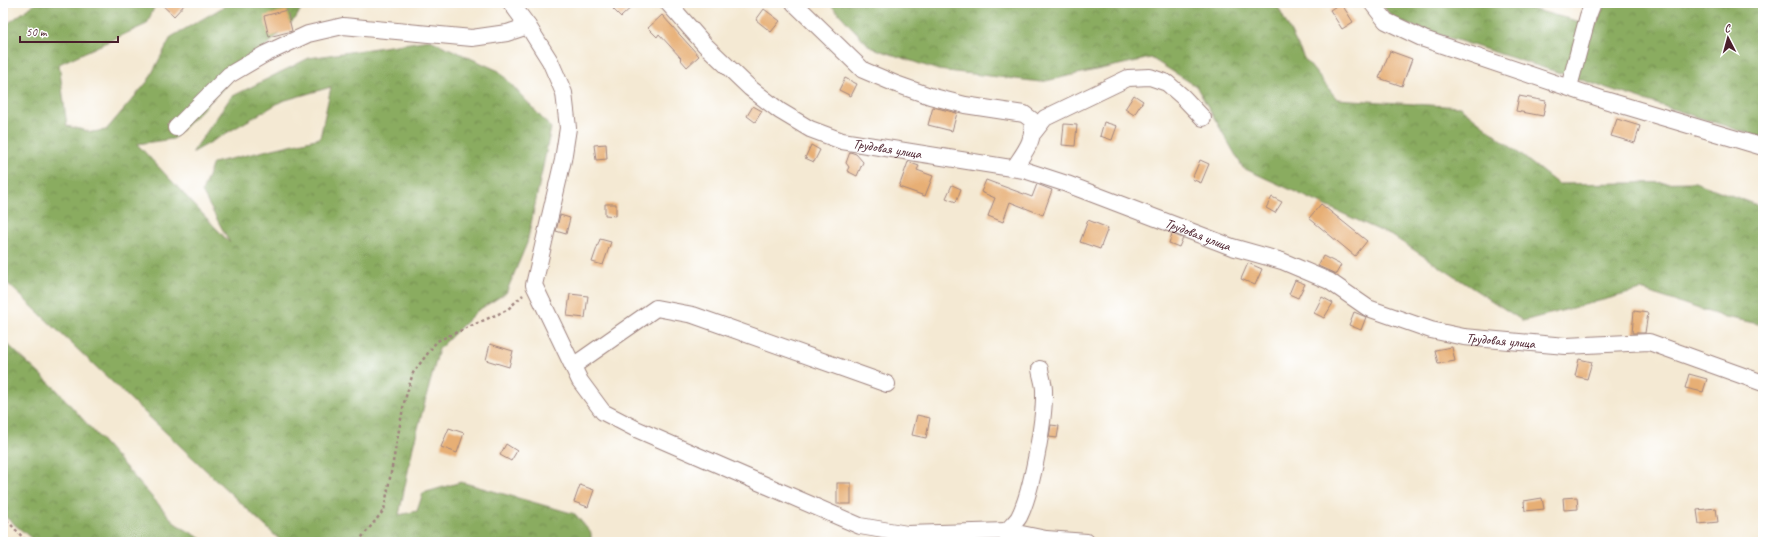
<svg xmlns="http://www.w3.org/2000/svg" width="1766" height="545" viewBox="0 0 1766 545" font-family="Caveat,sans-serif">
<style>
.forest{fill:url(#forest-crowns);stroke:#6a6646}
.building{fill:#e7af75}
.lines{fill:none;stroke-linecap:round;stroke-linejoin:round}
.minor-casing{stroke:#9f847f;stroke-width:18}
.path{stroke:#9f847f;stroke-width:2.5;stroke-dasharray:3 3;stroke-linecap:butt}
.minor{stroke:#fff;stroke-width:16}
.labels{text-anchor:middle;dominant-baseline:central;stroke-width:3;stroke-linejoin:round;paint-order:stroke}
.street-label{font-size:14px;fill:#4a1f2b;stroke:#fff}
</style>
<defs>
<pattern id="forest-crowns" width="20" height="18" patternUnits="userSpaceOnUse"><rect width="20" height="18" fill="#8aac60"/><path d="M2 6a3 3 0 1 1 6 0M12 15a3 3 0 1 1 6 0" fill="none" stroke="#738b4f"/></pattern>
</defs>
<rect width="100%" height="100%" fill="#fff"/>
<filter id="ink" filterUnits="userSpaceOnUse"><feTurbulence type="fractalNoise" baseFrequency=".025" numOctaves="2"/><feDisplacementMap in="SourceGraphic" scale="8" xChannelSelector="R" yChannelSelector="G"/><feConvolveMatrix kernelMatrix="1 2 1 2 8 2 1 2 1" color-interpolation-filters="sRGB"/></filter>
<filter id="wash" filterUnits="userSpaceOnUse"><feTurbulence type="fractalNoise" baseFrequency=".012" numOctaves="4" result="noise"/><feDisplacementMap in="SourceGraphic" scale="16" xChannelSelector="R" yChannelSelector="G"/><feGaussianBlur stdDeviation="0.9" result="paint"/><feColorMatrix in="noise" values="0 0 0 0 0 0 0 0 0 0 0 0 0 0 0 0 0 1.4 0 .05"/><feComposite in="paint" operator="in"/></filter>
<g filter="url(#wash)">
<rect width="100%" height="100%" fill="#f4e9d3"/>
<g class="forest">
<polygon points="36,3 156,3 147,24 59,64 67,126 92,132 106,130 148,81 171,37 225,6 227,3 304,3 296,18 242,69 173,139 137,144 230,243 202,192 213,163 320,138 331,87 282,101 192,153 231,97 309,58 430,40 499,71 551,128 527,243 506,293 477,311 439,349 413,447 399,515 417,511 423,493 461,482 575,514 591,533 591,542 282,542 3,279 3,27"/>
<polygon points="829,3 1276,3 1304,58 1337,99 1460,107 1558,184 1695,182 1763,207 1763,325 1721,316 1641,290 1523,321 1394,237 1243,168 1196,86 1151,58 1041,82 938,70 870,47"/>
<polygon points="1381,3 1508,3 1596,26 1605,3 1763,3 1763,138 1394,20"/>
<polygon points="3,340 56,389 176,524 207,542 36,542 3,515"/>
</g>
<g id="blocks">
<g class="building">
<polygon points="160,3 186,3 174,16"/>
<polygon points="620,3 636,3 621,17 613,9"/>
<polygon points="1341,3 1353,22 1342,29 1330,10"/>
<polygon points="764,9 780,21 771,32 756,20"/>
<polygon points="287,10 292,31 269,37 264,16"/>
<polygon points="662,15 699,56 687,67 680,59 681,58 659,34 657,37 648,28"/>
<polygon points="1390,51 1412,59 1402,86 1379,78"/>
<polygon points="845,78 857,84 851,96 839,90"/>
<polygon points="1134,95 1143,101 1134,115 1125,109"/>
<polygon points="1519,96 1546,101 1543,116 1516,111"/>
<polygon points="753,106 762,111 755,122 747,116"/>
<polygon points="933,107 957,113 952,131 928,125"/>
<polygon points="1617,119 1640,126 1635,143 1611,136"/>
<polygon points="1104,122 1117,126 1112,140 1100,136"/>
<polygon points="1064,124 1077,125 1075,146 1062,145"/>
<polygon points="606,144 607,159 596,160 594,145"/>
<polygon points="811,145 820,150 814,162 805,158"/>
<polygon points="850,152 856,154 863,162 857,176 847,171 849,167 846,163"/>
<polygon points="1200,160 1209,164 1201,183 1192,179"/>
<polygon points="908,162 919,166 917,170 933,176 925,196 899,187"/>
<polygon points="986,180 1032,197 1037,184 1052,190 1043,215 1010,202 1003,222 988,216 995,198 981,192"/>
<polygon points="952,185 961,189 956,202 946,198"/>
<polygon points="1272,197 1282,202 1275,213 1266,208"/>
<polygon points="605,204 616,204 616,216 605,215"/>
<polygon points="1321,204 1367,241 1355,256 1309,218"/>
<polygon points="560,215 570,218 566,234 556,231"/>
<polygon points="1088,220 1108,228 1100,249 1080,242"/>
<polygon points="1172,234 1183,238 1179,247 1169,243"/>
<polygon points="600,239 611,242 603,265 592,262"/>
<polygon points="1323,256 1341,265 1336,274 1318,266"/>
<polygon points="1248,263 1262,269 1255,285 1241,279"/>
<polygon points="1295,280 1305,284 1298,298 1289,294"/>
<polygon points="570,294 588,296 585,318 567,316"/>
<polygon points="1322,297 1333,303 1324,318 1314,313"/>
<polygon points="1634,311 1648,313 1645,333 1632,333"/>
<polygon points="1354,312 1366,317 1361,330 1349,325"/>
<polygon points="490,344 513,351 509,367 486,360"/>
<polygon points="1452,347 1455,361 1438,364 1435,350"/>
<polygon points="1579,359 1592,362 1587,379 1575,376"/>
<polygon points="1689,374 1707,379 1703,392 1685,388"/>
<polygon points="917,415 930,418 926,438 912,435"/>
<polygon points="1051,425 1059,426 1057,438 1049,437"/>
<polygon points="449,428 464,433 457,453 441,447"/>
<polygon points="506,444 517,451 511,461 500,455"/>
<rect x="837" y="483" width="14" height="21"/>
<polygon points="580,485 594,490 588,507 574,502"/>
<polygon points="1577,497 1578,509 1564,510 1563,498"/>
<polygon points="1542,498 1544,509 1525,511 1524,501"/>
<polygon points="1716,508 1718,522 1699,524 1697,510"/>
</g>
</g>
</g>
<g filter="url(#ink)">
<use href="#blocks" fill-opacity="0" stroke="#9f847f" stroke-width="1"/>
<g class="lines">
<g class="minor-casing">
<g id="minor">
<polyline points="511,3 528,26 550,61 564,93 568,128 563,160 534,285 580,381 603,412 636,429 860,526 907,534 1007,531 1046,539 1087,542"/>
<path id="s1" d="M668,3L705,45L750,88L780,111L810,129L842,141L1024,170L1067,184L1232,247L1282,261L1329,281L1368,308L1431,330L1464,337L1566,346L1649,342L1763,383"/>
<path d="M794,3L863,70L896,84L930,96L965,105L1024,114L1032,120C1035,141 1025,151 1014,168"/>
<polyline points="1372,3 1386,21 1424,39 1605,100 1763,147"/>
<polyline points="1569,87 1588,16 1593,3"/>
<polyline points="176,128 229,75 265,54 308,34 343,26 472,38 507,33 528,26"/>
<polyline points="1034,132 1045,118 1128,78 1150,77 1167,83 1183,97 1203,118"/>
<polyline points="573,366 656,308 693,315 887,384"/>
<path d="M1007,531C1011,526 1016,522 1019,517C1032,492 1045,418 1044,390C1044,384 1041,376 1040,369"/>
</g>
</g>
<g class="path">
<polyline points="3,516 27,542"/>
<polyline points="358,542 384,510 404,403 413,373 437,341 507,310 523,295"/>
</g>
<use href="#minor" class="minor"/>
</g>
</g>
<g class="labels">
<g class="street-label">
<text stroke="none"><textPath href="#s1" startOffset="271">Трудовая улица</textPath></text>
<text stroke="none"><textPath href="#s1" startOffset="595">Трудовая улица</textPath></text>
<text stroke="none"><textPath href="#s1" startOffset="919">Трудовая улица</textPath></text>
</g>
</g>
<rect width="1766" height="545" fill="none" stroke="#fff" stroke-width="16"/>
<g transform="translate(1728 38) rotate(354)" stroke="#ffffff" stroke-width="3" paint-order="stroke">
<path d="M0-3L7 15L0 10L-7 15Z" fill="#4a1f2b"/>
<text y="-6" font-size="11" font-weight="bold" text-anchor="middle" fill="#4a1f2b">С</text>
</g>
<path d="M20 36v6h98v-6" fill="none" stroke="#4a1f2b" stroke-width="2"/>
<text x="26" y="36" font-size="12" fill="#4a1f2b" stroke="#ffffff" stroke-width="3" paint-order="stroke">50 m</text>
</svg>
